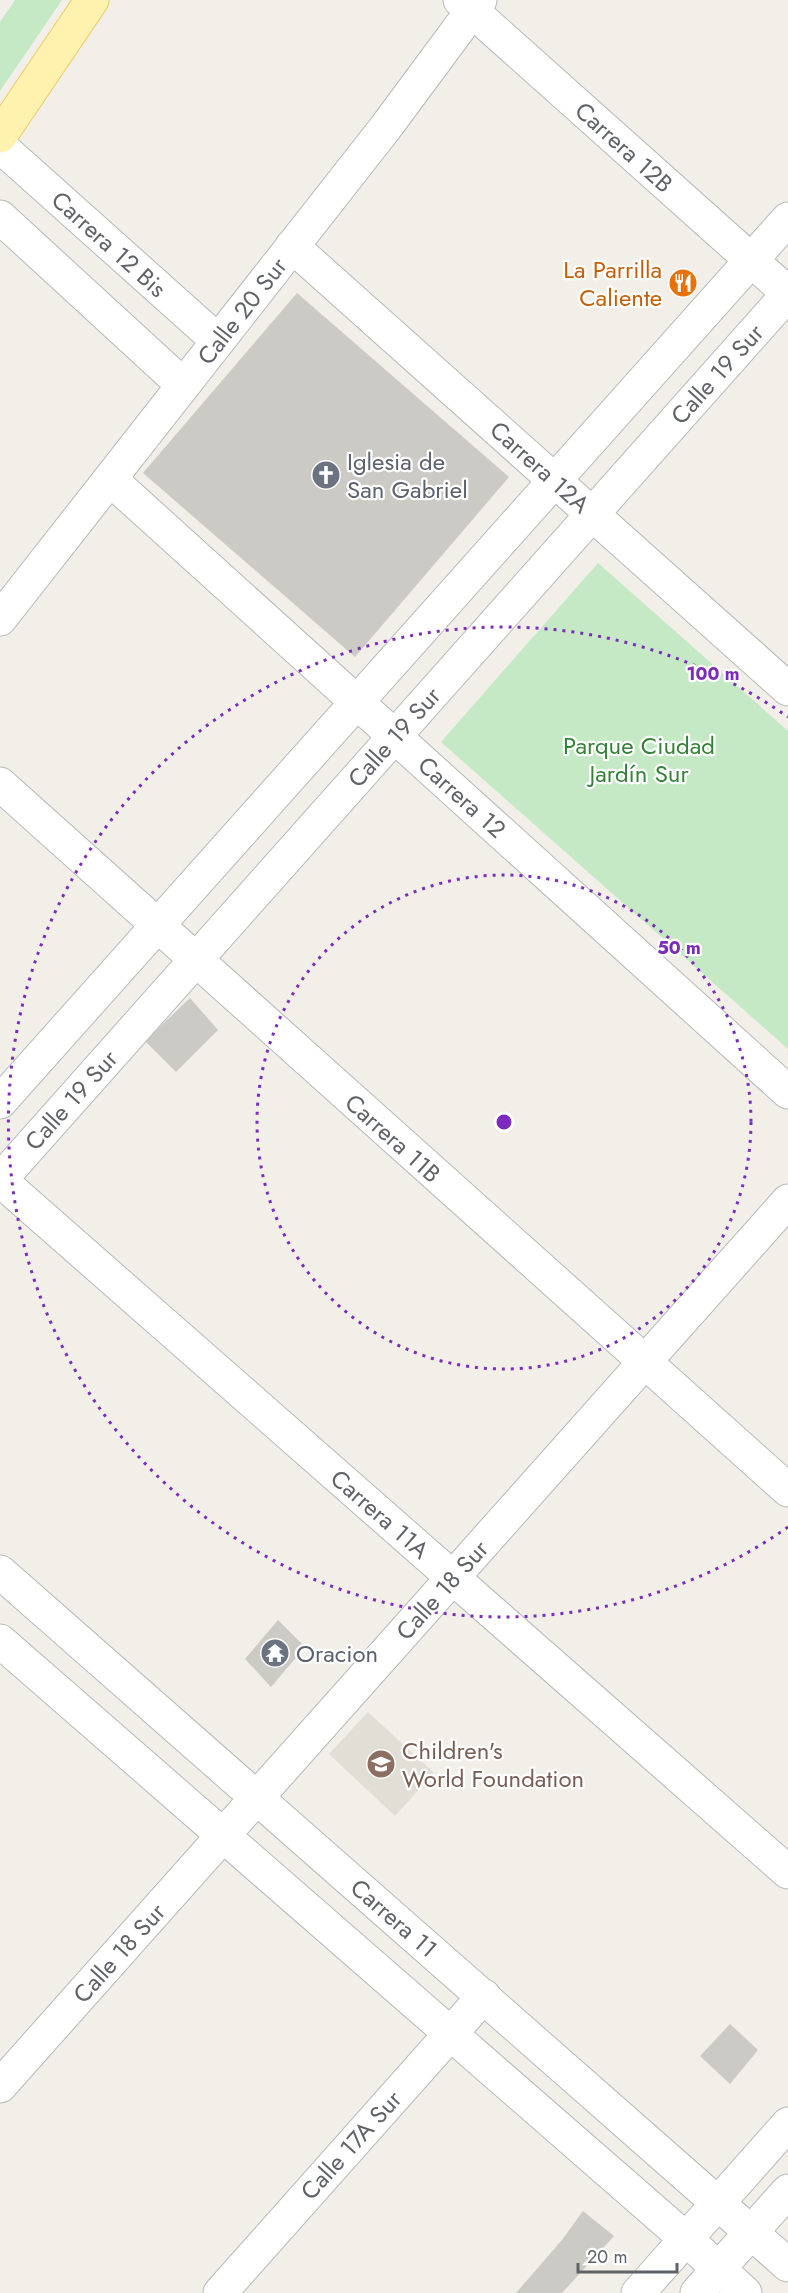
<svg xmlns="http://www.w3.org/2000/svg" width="788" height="2293" viewBox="0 0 788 2293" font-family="Jost,sans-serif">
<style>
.education{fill:#e1ded6}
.green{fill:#c5e8c5}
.building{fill:#cccac5}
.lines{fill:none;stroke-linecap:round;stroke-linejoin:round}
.street-casing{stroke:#b5b8bc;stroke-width:35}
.secondary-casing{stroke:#b6babf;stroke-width:35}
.primary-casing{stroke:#f2c960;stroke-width:35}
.street{stroke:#fff;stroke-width:33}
.secondary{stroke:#fff;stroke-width:33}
.primary{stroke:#fff2af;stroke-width:33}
.ring{fill:none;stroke:#7b2cbf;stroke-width:3;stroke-dasharray:3 6}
.labels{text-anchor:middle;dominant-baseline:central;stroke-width:4.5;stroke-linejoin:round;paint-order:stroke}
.street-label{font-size:24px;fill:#5f6368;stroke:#fff}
.food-label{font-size:24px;fill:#c56008;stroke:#fff;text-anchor:end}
.worship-label{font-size:24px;fill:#5b616d;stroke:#fff;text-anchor:start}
.park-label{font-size:24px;fill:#348238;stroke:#fff}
.education-label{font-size:24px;fill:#785e54;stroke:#fff;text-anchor:start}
.centre{fill:#7b2cbf;stroke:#fff;stroke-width:3}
.ring-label{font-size:18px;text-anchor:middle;font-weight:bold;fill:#7b2cbf;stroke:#fff;stroke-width:4.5;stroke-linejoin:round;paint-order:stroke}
</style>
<rect width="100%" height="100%" fill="#f1efe8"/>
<polygon class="education" points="368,1712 434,1773 395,1816 329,1754"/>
<g class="green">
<polygon points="15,0 62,0 0,91 0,22"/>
<polygon points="598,563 788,731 788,1049 441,742"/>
</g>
<g class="building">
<polygon points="297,293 509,477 355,657 143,473"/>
<polygon points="190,998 218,1030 176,1072 145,1041"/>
<polygon points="278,1620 305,1647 271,1687 245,1659"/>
<polygon points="730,2024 758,2050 730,2084 700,2056"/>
<polygon points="583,2211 614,2236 562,2293 516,2293 562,2240"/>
</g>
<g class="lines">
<g class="street-casing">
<g id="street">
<polyline points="460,0 788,293"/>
<polyline points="0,146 218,341"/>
<polyline points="0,217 183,385"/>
<polyline points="292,246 788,689"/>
<polyline points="110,479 788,1092"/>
<polyline points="0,619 386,127 480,0"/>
<polyline points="0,784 788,1490"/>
<polyline points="0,1180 788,1872"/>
<polyline points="0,1572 788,2265"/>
<polyline points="0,1641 686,2239 745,2293"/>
<polyline points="0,2086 788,1201"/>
<polyline points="220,2293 484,1996"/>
</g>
</g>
<g class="secondary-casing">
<g id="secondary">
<polyline points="0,1102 788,219"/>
<polyline points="0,1180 788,294"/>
<polyline points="638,2293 788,2124"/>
<polyline points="697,2293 788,2191"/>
</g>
</g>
<g class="primary-casing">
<polyline id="primary" points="0,136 92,0"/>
</g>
<use href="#street" class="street"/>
<use href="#secondary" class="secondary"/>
<use href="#primary" class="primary"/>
</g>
<g class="ring">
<circle cx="504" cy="1122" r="247"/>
<path d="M788 1527A495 495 0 1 1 788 717"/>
</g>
<defs>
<g id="restaurant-disc" transform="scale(1.5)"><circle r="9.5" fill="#e8710a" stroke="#fff"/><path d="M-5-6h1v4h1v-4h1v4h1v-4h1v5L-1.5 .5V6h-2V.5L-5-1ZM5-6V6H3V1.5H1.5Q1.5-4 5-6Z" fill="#fff"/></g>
<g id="church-disc" transform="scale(1.5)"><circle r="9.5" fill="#6b7280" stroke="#fff"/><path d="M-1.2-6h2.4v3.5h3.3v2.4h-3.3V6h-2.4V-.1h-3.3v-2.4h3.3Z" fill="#fff"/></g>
<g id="temple-disc" transform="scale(1.5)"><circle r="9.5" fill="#6b7280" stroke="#fff"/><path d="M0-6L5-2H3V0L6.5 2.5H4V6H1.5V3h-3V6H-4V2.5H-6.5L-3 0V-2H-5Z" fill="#fff"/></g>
<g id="school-disc" transform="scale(1.5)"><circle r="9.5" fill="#8d6e63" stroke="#fff"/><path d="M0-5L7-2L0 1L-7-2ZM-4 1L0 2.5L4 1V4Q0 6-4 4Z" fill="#fff"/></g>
</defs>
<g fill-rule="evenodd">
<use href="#restaurant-disc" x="683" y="283"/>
<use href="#church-disc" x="326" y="475"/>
<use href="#temple-disc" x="275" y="1653"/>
<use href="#school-disc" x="381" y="1764"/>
</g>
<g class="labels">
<g class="street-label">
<text transform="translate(624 147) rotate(42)">Carrera 12B</text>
<text transform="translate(109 244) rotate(42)">Carrera 12 Bis</text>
<text transform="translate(242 311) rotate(-52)">Calle 20 Sur</text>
<text transform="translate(717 374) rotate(-48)">Calle 19 Sur</text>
<text transform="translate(540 467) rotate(42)">Carrera 12A</text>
<text transform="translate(394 737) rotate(-48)">Calle 19 Sur</text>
<text transform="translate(462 797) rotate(42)">Carrera 12</text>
<text transform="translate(71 1100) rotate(-48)">Calle 19 Sur</text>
<text transform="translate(393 1138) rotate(42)">Carrera 11B</text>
<text transform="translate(380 1514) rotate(41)">Carrera 11A</text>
<text transform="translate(442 1590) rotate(-48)">Calle 18 Sur</text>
<text transform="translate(394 1918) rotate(41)">Carrera 11</text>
<text transform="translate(119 1953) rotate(-48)">Calle 18 Sur</text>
<text transform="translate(351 2145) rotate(-48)">Calle 17A Sur</text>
</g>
<g class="food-label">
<text x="662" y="269">La Parrilla<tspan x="662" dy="28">Caliente</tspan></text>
</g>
<g class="worship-label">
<text x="347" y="461">Iglesia de<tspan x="347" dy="28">San Gabriel</tspan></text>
<text x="296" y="1653">Oracion</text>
</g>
<g class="park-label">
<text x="639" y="745">Parque Ciudad<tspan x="639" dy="28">Jardín Sur</tspan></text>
</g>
<g class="education-label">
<text x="402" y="1750">Children's<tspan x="402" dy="28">World Foundation</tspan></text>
</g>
</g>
<circle cx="504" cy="1122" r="9" class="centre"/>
<g class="ring-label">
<text x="713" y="680">100 m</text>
<text x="679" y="954">50 m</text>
</g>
<path d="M578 2263v9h99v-9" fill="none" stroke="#5f6368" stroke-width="3"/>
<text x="587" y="2263" font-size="18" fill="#5f6368" stroke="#ffffff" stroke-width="4.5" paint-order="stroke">20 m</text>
</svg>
